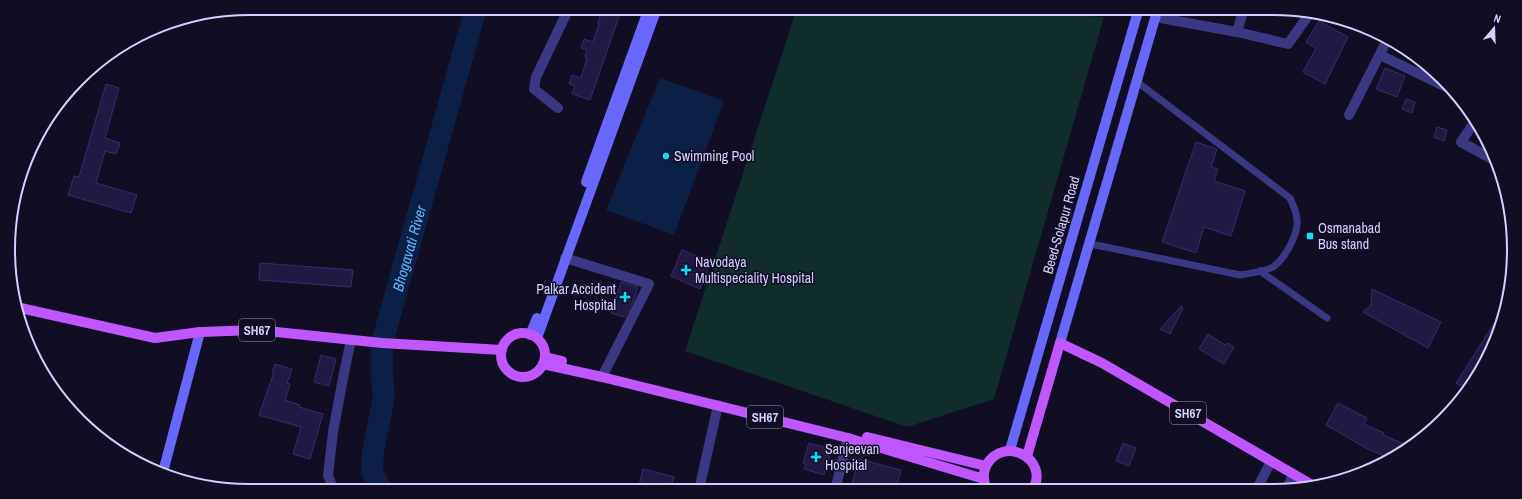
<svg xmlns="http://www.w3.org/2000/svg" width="1522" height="499" viewBox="0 0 1522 499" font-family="'Archivo Narrow',sans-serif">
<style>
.green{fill:#102c2b}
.water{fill:#0b2044}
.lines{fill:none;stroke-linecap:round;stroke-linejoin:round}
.river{stroke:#0b2044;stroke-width:22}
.building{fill:#221943;stroke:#382b70}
.lane{stroke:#3a3882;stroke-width:7}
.street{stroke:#3a3882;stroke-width:10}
.secondary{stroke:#6966ff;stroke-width:10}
.primary{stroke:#bf56ff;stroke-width:10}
.poi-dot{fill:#00e2fa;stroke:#110d22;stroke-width:1.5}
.labels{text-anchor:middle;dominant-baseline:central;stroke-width:3;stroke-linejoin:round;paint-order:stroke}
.shield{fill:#110d22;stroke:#9a95bd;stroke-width:1}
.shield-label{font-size:13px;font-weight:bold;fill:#d4cfff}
.poi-label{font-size:14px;fill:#d4cfff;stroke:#110d22;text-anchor:start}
.street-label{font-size:14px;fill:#d4cfff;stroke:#110d22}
.water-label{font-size:15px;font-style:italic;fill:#5db5ff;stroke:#110d22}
.rim{fill:none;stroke:#d4cfff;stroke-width:2}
</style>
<rect width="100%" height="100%" fill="#110d22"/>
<polygon class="green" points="797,8 952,8 1104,17 994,399 907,427 685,351"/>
<polygon class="water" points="660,78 724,101 674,235 606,210"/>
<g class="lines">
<path class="river" id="s1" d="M382,491L372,472L373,452L384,397L382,378V343L476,8"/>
</g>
<g class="building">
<polygon points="583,8 622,8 590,100 572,94 575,86 569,84 572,75 581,78 587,58 585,57 587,50 581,48 584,39 593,42 599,24 598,23 600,16 582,10"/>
<polygon points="1319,21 1348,37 1325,84 1303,72 1316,48 1306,42"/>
<polygon points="1385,68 1405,76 1397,97 1376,89"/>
<polygon points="106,84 119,88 105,138 120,143 116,154 105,151 96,183 137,195 131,213 68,195 74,176 79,177"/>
<polygon points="1406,99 1415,102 1412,113 1402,109"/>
<polygon points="1437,127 1447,130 1444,141 1434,137"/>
<polygon points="1196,142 1217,149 1211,167 1218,169 1214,181 1245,191 1231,236 1204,227 1196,253 1162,242"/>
<polygon points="682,250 711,262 700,289 671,276"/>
<polygon points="260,263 353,270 351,287 259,280"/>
<polygon points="621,282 638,287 634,300 625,317 611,313"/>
<polygon points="1372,289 1441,322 1428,348 1363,312 1371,305"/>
<polygon points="1181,306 1183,308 1170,334 1160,329"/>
<polygon points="1499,316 1503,318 1482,370 1466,389 1456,383"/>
<polygon points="1208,334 1225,345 1227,343 1234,347 1224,364 1199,349"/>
<polygon points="321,355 336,359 329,386 314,382"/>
<polygon points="275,364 292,369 287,383 290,384 285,400 300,405 299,407 323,414 310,459 293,454 301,427 259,415 273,375 272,373"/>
<polygon points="1338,403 1367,418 1364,424 1384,433 1383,435 1402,443 1398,452 1388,458 1366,448 1326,425"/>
<polygon points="809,443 827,448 825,455 830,456 824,475 804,469 806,464 803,463"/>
<polygon points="1123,443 1136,448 1129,466 1116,461"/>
<polygon points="859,459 901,470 896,490 850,490"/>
<polygon points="643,469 674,477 670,490 656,490 639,486"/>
</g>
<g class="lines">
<g class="lane">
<path d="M1089,244L1101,246L1240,275C1250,273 1264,272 1273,267C1285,259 1299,233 1297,219C1296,211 1293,205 1290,198L1136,81"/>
<polyline points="1260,271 1327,318"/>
</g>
<g class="street">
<polyline points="1106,8 1138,12"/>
<polyline points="1155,17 1237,32 1288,44 1310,13"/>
<polyline points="1237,32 1244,8"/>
<polyline points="1380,55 1444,86"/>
<polyline points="558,108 534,89 536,77 569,8"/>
<polyline points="1349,115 1386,42"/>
<polyline points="1475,121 1461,142 1492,159"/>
<polyline points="565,258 649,284 602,377"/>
<polyline points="1257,489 1271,461"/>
<polyline points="1287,489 1293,474"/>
<polyline points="699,490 718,405"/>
<polyline points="835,490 848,438"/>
<polyline points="334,491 328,475 333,432 344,373 351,340"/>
</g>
<g class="secondary">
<polyline points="586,182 649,8"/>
<polyline points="530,335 537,318"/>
<polyline points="537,338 657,8"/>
<polyline points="1060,343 1158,8"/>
<polyline points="1010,450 1139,8"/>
<polyline points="163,472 200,332"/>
</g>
<g class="primary">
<polyline points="16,307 155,338 200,332 257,330 382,343 502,350"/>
<circle cx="523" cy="355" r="22"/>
<polyline points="545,357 562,361"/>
<polyline points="543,364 602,377 848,438 984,479"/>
<polyline points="867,437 986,466"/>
<polyline points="1027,456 1060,343 1102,363 1314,486"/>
<path d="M987,490C983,482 983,473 986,466C1003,434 1050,459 1033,489"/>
</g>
</g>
<g class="poi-dot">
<circle cx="666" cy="156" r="4"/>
<rect x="1306" y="232" width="8" height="8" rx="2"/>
<path d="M684 264h4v4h4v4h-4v4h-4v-4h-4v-4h4z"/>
<path d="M623 291h4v4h4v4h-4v4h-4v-4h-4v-4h4z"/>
<path d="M814 451h4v4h4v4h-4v4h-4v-4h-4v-4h4z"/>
</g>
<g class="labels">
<g class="shield">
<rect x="239" y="319" width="36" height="22" rx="3"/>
<rect x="1170" y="402" width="36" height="22" rx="3"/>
<rect x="747" y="406" width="36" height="22" rx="3"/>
</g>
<g class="shield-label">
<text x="257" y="330">SH67</text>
<text x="1188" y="413">SH67</text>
<text x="765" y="417">SH67</text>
</g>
<g class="poi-label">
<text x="674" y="156">Swimming Pool</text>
<text x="1318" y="228">Osmanabad<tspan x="1318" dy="16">Bus stand</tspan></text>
<text x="695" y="262">Navodaya<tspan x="695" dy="16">Multispeciality Hospital</tspan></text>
<text x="616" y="289" text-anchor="end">Palkar Accident<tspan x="616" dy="16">Hospital</tspan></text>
<text x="825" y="449">Sanjeevan<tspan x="825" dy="16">Hospital</tspan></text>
</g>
<g class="street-label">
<text transform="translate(1061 225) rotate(-74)">Beed-Solapur Road</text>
</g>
<g class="water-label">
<text stroke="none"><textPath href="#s1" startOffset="250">Bhogavati River</textPath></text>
</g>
</g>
<path d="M0 0H1522V499H0ZM249 15H1273A234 234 0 0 1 1507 249V250A234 234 0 0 1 1273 484H249A234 234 0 0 1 15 250V249A234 234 0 0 1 249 15Z" fill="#110d22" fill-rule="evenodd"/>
<path class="rim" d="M249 15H1273A234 234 0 0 1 1507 249V250A234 234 0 0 1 1273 484H249A234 234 0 0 1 15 250V249A234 234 0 0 1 249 15Z"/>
<g transform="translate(1494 28) rotate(19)" stroke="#110d22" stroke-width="3" paint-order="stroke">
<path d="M0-3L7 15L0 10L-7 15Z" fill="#d4cfff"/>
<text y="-6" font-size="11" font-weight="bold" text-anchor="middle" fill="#d4cfff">N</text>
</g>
</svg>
